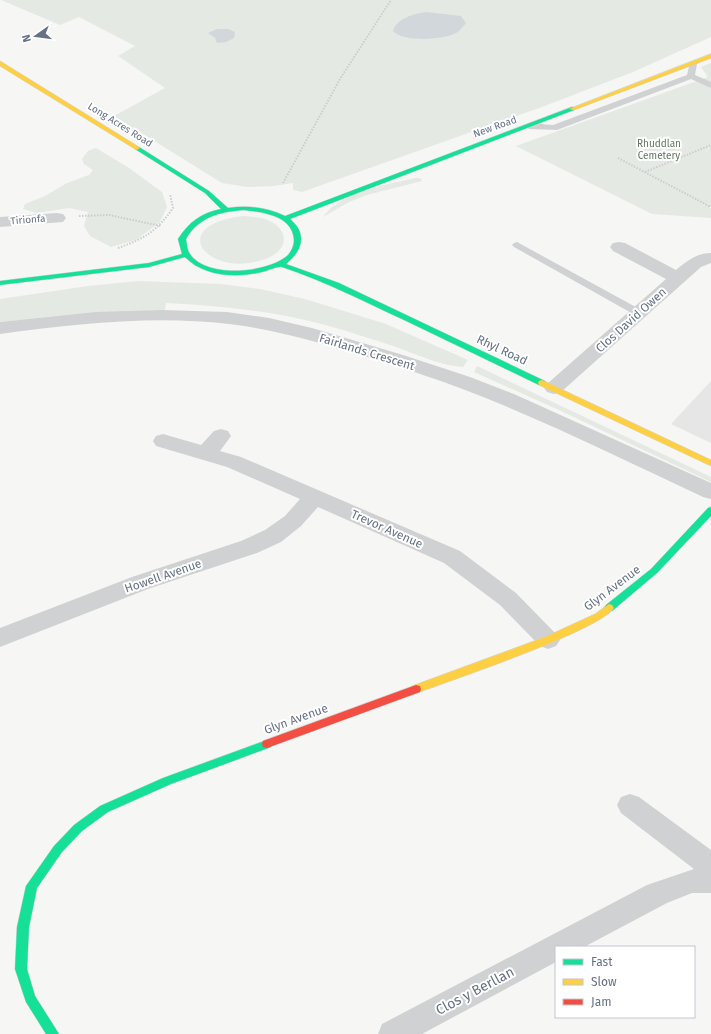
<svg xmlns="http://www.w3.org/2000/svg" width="711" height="1034" viewBox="0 0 711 1034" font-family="'Fira Sans',sans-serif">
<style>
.built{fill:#e6e6e7}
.green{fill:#e5e9e3}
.water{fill:#d2d7db}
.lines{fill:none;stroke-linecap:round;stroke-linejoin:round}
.fast-casing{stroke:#d1d3d4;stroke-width:1}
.slow-casing{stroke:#d1d3d4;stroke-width:1}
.jam-casing{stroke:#d1d3d4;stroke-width:1}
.path{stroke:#cccdcf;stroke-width:2;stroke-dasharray:1.5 1.5;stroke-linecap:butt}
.lane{fill:#d0d1d2;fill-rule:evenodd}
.street{fill:#d0d1d2;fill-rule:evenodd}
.fast{fill:#16e098;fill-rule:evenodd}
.slow{fill:#ffcf43;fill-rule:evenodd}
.jam{fill:#f24e42;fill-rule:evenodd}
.labels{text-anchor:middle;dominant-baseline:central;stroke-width:4;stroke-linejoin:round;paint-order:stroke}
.far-street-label{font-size:10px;fill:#657186;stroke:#fff}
.far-park-label{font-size:10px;fill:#617860;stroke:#fff}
.street-label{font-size:12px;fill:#657186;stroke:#fff}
.near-street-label{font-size:14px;fill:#657186;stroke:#fff}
</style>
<rect width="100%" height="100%" fill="#f6f6f5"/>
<polygon class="built" points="711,381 711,443 671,424"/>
<g class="green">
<polygon points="1,0 711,0 711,37 633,72 542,107 302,192 293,190 293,183 274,186 247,187 222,183 114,116 165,88 118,56 135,46 79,17 60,25"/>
<polygon points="711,63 711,218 652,214 516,146 708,77 701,67"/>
<polygon points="96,148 129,168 162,192 167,207 160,222 136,240 111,247 90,236 84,226 88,212 69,208 37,213 23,209 25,204 45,196 67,183 89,175 93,170 84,164 82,159 88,151"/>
<path d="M415,178H420L422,181L367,195L349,202L323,217C339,193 388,184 415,178Z"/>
<path d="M243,216C252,217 262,217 270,221C288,230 289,248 270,257C212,283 161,226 243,216Z"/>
<path d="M138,281L221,284L260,289L305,299L386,324L468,360L463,367C439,365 418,355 396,347C374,340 351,332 329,326C276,311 221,306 166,303L165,310L83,314L0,322V299L88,286Z"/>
<polygon points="477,366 711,477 711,482 561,411 474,372"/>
</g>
<g class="water">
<path d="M426,12L461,16L466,23C462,28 459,32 454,34C441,40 402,42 393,31C397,18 414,14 426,12Z"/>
<polygon points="217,29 228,29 235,32 234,38 226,42 217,43 215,38 208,33"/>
</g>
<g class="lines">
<g class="fast-casing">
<g id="fast">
<path d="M572,107L574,108V110L290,219C308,234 302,251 286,264L339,283L545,381L546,383L545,385H539C493,363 448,341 402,319C363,301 324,281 282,267C277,266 268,271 262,272C237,278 204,277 185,257L149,267L0,285V281L149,263L182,254L178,239C189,222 201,213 221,209L205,193L135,149V147H139L209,191L228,208C247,205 267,207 285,216ZM243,210C261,212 293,215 294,240C294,246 291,252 287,256C266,273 207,279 190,254C187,250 187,244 186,239C199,217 219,212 243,210Z"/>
<polygon points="711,507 711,516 657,573 612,611 606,611 604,608 606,605 651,569 708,508"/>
<polygon points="267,740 271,741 272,744 271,747 171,784 108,812 82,831 62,852 37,888 29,927 27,969 35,996 59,1034 46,1034 26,1002 15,969 17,927 26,886 54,846 74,825 100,806 163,778"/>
</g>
</g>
<g class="slow-casing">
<g id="slow">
<polygon points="711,54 711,58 574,110 569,109"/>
<polygon points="0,61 139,147 140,148 137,150 135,149 0,66"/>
<polygon points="542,380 711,460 711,466 539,385 538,383 539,381"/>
<path d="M609,604L612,605L614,608C600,630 452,680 420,692L416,693L412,692L411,689L412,686L545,637L595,614Z"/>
</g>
</g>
<g class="jam-casing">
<polygon id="jam" points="416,685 420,686 421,689 420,692 267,748 263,747 262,744 263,741"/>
</g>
<g class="path">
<polyline points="618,158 711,207"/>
<polyline points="645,172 711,145"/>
<polyline points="283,183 340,79 391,0"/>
<polyline points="79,216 109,215 161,226"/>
<path d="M118,248C144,239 157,231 173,208L170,194"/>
</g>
<g class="lane">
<polygon points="690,62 696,62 697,64 695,75 711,82 711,88 691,79 557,130 529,129 525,126 529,123 553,125 687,75"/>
<polygon points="517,242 643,311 644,313 639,316 635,315 514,247 512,245 514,243"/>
</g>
<g class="street">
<polygon points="57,213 63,214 66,218 63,222 0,227 0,217"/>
<path d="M619,242L625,243L676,270C687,261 697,253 711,253V263L701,267L561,392L554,394L547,392L544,388L547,384L666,279L613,251L610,247L613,243Z"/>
<path d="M162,310L227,312L269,318L312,328L403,355L470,377L514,394L711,483V499L703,497C635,465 568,432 498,403C450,383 401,367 351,352C311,340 271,329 229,324C153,315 75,324 0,334V322L96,312Z"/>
<polygon points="221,429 228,431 231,436 220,451 241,457 460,551 516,593 556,634 560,640 556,646 548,649 540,646 500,605 444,563 318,507 301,526 281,542 257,553 148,589 0,647 0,628 132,577 241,541 265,530 285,516 300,499 227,467 156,446 153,441 156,436 163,434 201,445 214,431"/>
<polygon points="630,794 639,797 711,850 711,893 692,893 667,903 584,947 556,947 556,962 422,1034 378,1034 382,1024 647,885 694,869 621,813 617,805 621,797"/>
</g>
<use href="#fast" class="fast"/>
<use href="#slow" class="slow"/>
<use href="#jam" class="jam"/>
</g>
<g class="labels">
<g class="far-street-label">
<text transform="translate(120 125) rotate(32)">Long Acres Road</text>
<text transform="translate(495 127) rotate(-20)">New Road</text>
<text transform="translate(28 220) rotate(-5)">Tirionfa</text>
</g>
<g class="far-park-label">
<text x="659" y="144">Rhuddlan<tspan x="659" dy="12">Cemetery</tspan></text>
</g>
<g class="street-label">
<text transform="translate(631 320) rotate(-42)">Clos David Owen</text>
<text transform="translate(502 350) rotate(25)">Rhyl Road</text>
<text transform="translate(367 352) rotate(17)">Fairlands Crescent</text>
<text transform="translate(387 529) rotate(24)">Trevor Avenue</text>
<text transform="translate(163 576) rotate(-19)">Howell Avenue</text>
<text transform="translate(612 588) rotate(-37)">Glyn Avenue</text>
<text transform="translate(296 719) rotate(-20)">Glyn Avenue</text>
</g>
<g class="near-street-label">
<text transform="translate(475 991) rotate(-28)">Clos y Berllan</text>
</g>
</g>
<rect x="555" y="946" width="140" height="72" fill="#ffffff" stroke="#c1c6cf"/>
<rect x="563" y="959" width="20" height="6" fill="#16e098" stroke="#c1c6cf"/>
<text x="591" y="966" font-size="12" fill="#657186">Fast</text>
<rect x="563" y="979" width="20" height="6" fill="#ffcf43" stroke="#c1c6cf"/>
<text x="591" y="986" font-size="12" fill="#657186">Slow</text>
<rect x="563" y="999" width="20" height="6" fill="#f24e42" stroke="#c1c6cf"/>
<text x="591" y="1006" font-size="12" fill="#657186">Jam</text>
<g transform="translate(36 36) rotate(256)" stroke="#ffffff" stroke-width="3" paint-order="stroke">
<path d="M0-3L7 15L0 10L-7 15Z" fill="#657186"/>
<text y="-6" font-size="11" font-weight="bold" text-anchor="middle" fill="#657186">N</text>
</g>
</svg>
